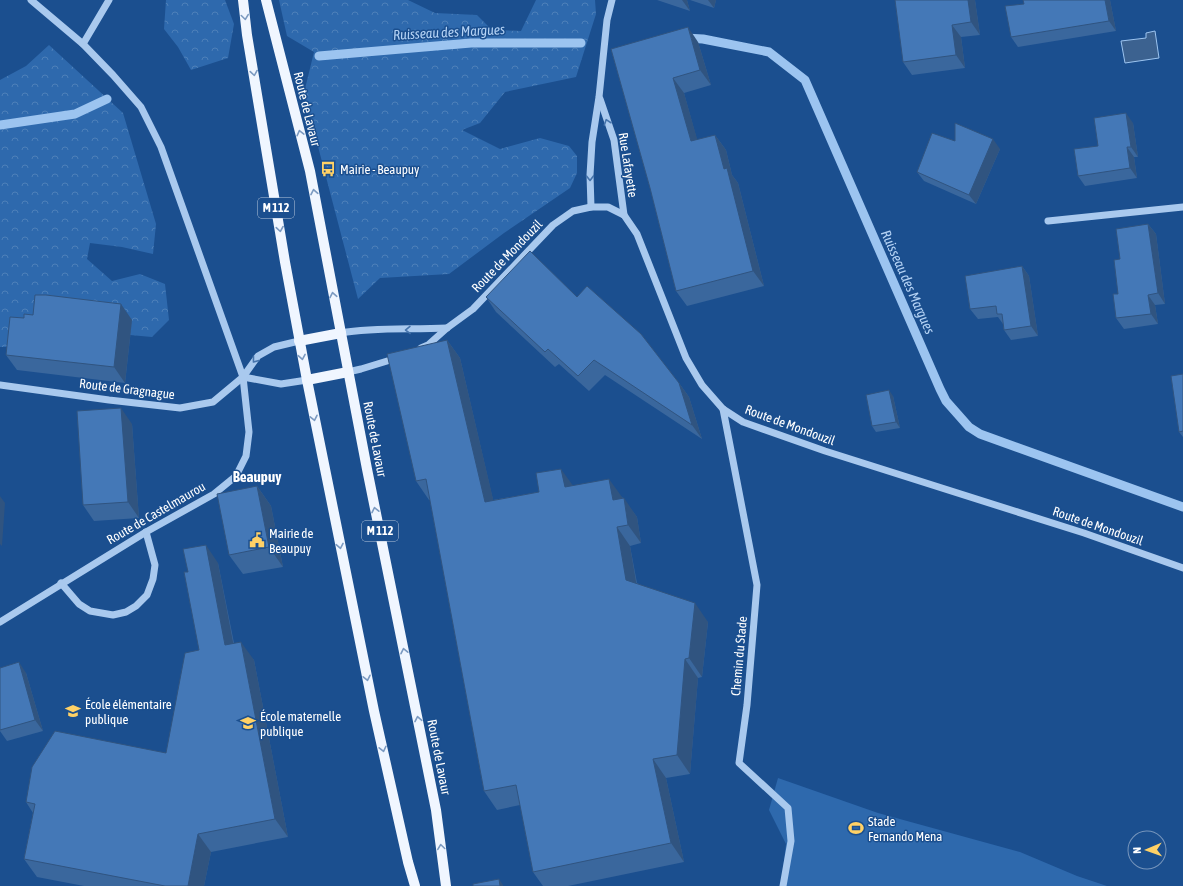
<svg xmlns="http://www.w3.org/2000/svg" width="1183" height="886" viewBox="0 0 1183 886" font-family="'Asap Condensed',sans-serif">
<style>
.forest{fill:url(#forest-crowns)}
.park{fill:#2e69ad}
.water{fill:#3c6290;stroke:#9cc4f0}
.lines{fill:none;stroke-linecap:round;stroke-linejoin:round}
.stream{stroke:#9cc4f0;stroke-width:9}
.minor{stroke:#a9c9ee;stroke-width:7}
.major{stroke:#f0f6ff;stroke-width:10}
.wall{fill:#3a679d}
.shaded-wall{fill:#305480}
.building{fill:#4478b7;stroke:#305480}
.oneway{stroke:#7b9ac1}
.oneway2{stroke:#4674ac}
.labels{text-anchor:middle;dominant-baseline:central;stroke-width:3;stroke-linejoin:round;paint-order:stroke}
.shield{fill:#1b4f8f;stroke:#bbcadd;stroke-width:1}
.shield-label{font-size:12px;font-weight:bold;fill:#fff}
.street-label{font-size:13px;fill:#fff;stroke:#1b4f8f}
.poi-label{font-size:13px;fill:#fff;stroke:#1b4f8f;text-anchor:start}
.water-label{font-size:14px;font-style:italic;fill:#b5d3f5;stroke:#1b4f8f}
.quarter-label{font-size:15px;font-weight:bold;fill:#fff;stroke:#1b4f8f}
</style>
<defs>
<pattern id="forest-crowns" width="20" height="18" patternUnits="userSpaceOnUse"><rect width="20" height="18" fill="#2e69ad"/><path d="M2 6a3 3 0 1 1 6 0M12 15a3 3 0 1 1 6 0" fill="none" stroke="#4d80b9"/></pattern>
</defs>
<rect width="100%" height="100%" fill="#1b4f8f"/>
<g class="forest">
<polygon points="166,0 225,0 234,24 228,58 191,70 178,47 164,29"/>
<polygon points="279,0 408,0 435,13 477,15 492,30 521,31 536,0 595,0 596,14 576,77 505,92 480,123 462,130 500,149 540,138 569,146 577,156 577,173 570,188 504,233 449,274 380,278 358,299 304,93 314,52 287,36"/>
<polygon points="49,45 123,113 156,224 153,254 122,247 90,243 87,259 112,281 140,274 165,284 169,320 152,337 130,335 20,347 0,347 0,80 26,66"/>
</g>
<polygon class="park" points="778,778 878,813 1020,852 1077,876 1107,886 781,886 786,844 769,810"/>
<polygon class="water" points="1155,31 1159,58 1125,63 1121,41 1146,38 1146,33"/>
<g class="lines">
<g class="stream">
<polyline points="685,38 703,39 769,52 805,80 940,389 946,401 969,427 980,434 1183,507"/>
<polyline points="319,56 471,43 581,43"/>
<polyline points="0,125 75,114 107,99"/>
</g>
<g class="minor">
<polyline points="83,44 109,0"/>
<polyline points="600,99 614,140 624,215"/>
<polyline points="591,207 590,175 592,142 599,97 607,20 612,0"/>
<polyline points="1048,221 1183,207"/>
<path d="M341,333C375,327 411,330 447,328"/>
<polyline points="421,348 428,345 447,328 473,309 553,225 573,211 591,207 608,207 624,215 637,234 686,358 702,385 723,409 743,422 825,451 1084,533 1183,568"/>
<polyline points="348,372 361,369 397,358"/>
<polyline points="243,377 281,384 307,380"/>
<polyline points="0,385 109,400 180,408 213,402 243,377 258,356 274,347 299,341"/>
<polyline points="723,409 757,585 747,705 739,763 788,808 791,841 783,886"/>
<polyline points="61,583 79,604 90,611 113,615 126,612 136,606 147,595 153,579 155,565 146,532"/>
<polyline points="0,622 146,532 214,494 236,476 246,456 249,432 243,377 161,147 141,107 113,75 83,44 31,0"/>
</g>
<g class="major">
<polyline points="243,0 247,35 285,262 307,380 374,711 408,862 415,886"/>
<polyline points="266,0 310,171 367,469 436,810 446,886"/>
<polyline points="299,341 341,333"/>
<polyline points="307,380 348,372"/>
</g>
</g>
<g class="wall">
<polygon points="657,0 687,0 690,11"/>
<polygon points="690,0 716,0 714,8"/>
<polygon points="975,0 980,35 961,37 965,68 912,75 903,62"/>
<polygon points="1023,0 1110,0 1116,31 1018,47 1011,37 1024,4"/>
<polygon points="698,42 711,85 684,93 697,140 715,135 726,150 732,175 738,183 764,286 687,306 676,291 650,188 611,49"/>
<polygon points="1133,123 1138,157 1134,157 1137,178 1085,186 1078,176 1098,146"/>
<polygon points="955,141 1000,149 976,204 924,181 917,172"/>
<polygon points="1148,224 1156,234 1165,304 1155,305 1158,324 1124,329 1116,318 1118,294 1120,259"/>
<polygon points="1022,266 1029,276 1038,336 1011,340 1004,330 1003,324 998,317 978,319 970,309"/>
<polygon points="486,297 577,297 679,383 689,397 702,439 605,375 589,391 559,364 555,367 496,312"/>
<polygon points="24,318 132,320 125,383 17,370 6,355"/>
<polygon points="447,340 460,358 493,500 573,486 622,497 637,517 641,543 630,546 637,583 708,622 702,677 698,678 690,774 666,778 684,862 568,886 543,886 533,872 520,805 497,810 484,791 430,500 429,500 416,481"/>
<polygon points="1183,374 1183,437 1179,432"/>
<polygon points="893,396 900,428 876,432 872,426"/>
<polygon points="132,424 139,518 94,521 83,505"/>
<polygon points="257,486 271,506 283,567 243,574 229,555"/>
<polygon points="218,563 234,643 254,660 288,837 211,852 204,886 84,886 37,877 24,859 33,813 26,802 166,753 199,650"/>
<polygon points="0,668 26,673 43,731 7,741 0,731"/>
</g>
<g class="shaded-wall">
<polygon points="682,0 687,0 690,11"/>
<polygon points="708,0 716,0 714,8"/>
<polygon points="968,0 975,0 980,35 971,22"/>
<polygon points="1105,0 1110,0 1116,31 1109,21"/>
<polygon points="952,25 961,37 965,68 956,55"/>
<polygon points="688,27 698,42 711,85 700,70"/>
<polygon points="673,78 684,93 702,156 691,141"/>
<polygon points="1126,113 1133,123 1138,157 1131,147"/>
<polygon points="715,135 726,150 732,175 738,183 764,286 753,271 724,169"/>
<polygon points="993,139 1000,149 976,204 969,195"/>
<polygon points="1127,147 1134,157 1137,178 1130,168"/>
<polygon points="1148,224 1156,234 1165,304 1158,293"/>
<polygon points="1022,266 1029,276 1038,336 1031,326"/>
<polygon points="1148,295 1155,305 1158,324 1151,314"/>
<polygon points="121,304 132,320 125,383 114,367"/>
<polygon points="447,340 460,358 498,520 485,502"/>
<polygon points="679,383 689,397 702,439 692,425"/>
<polygon points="889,390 893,396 900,428 896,422"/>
<polygon points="121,408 132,424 139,518 128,502"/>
<polygon points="561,469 574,487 565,487"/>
<polygon points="609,479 622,497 626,519 613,500"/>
<polygon points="257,486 271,506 283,567 269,547"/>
<polygon points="0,496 5,503 2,546 0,544"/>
<polygon points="624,498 637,517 641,543 628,525"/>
<polygon points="617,527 630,546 639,599 626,580"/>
<polygon points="206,545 218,563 237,663 225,645"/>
<polygon points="695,603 708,622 702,677 689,658"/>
<polygon points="241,642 254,660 288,837 275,819"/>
<polygon points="685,659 698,678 690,774 677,755"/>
<polygon points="19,662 26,673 43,731 35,720"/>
<polygon points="653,759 666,778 684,862 671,843"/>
<polygon points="198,834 211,852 204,886 188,886"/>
<polygon points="499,879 503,885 503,886 500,886"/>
</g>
<g class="building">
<polygon points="895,0 968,0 971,22 952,25 956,55 903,62"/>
<polygon points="1023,0 1105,0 1109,21 1011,37 1005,6 1024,4"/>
<polygon points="688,27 700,70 673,78 691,141 715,135 724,169 727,168 753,271 676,291 650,188 611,49"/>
<polygon points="1126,113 1131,147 1127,147 1130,168 1078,176 1074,149 1098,146 1094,118"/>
<polygon points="955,123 993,139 969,195 917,172 932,133 955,141"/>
<polygon points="1148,224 1158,293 1148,295 1151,314 1116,318 1113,294 1118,294 1114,260 1120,259 1116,229"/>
<polygon points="530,251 577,297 587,286 641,334 679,383 692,425 594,360 578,376 548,349 545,352 486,297"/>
<polygon points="1022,266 1031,326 1004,330 1002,314 997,314 996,306 970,309 965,276"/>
<polygon points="35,295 46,295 121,304 114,367 6,355 10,317 24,318 24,314 33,315"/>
<polygon points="447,340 485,502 539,492 536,473 561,469 565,487 609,479 613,500 624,498 628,525 617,527 626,580 695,603 689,658 685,659 677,755 653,759 671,843 533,872 516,785 484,791 426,479 416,481 387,354"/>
<polygon points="1183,374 1183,431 1179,432 1171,376"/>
<polygon points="889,390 896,422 872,426 866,395"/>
<polygon points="121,408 128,502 83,505 77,411"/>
<polygon points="257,486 269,547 229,555 217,494"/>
<polygon points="206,545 225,645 241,642 275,819 198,834 188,886 165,886 24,859 35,804 26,802 32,767 55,731 166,753 185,653 199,650 184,572 188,572 183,549"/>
<polygon points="19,662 35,720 0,730 0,668"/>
<polygon points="499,879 500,886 473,886 473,884"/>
</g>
<defs><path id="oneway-chevron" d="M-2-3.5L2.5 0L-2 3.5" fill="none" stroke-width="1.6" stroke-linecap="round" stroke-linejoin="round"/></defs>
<g class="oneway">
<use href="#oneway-chevron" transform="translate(245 17) rotate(82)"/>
<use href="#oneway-chevron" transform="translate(254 73) rotate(81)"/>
<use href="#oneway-chevron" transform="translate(300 133) rotate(-104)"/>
<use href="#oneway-chevron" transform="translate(314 192) rotate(-101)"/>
<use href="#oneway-chevron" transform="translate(280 229) rotate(81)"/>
<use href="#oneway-chevron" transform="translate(333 295) rotate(-101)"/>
<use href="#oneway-chevron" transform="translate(302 357) rotate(80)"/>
<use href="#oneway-chevron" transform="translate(314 418) rotate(78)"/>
<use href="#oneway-chevron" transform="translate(375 510) rotate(-102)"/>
<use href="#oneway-chevron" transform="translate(340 546) rotate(79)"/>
<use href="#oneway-chevron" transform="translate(404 651) rotate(-102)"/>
<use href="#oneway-chevron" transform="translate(367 678) rotate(78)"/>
<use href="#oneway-chevron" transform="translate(418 719) rotate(-101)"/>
<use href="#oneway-chevron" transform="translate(383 749) rotate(77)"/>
<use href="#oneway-chevron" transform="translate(441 847) rotate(-98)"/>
</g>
<g class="oneway2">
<use href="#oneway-chevron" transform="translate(607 122) rotate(-109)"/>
<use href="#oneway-chevron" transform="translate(590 178) rotate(89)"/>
<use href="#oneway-chevron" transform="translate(408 330) rotate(179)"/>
<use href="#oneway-chevron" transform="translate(255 360) rotate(128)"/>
</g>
<defs>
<g id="bus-bare" transform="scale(1.2)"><path d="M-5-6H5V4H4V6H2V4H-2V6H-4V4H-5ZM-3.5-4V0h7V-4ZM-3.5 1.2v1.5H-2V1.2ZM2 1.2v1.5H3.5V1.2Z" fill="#ffd166" stroke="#1b4f8f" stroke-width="2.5" paint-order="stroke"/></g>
<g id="civic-bare" transform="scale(1.2)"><path d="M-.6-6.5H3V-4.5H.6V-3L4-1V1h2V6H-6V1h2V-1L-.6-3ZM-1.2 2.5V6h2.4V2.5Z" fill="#ffd166" stroke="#1b4f8f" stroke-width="2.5" paint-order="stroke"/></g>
<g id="school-bare" transform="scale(1.2)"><path d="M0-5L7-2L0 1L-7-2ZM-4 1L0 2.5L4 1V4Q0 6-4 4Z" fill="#ffd166" stroke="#1b4f8f" stroke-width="2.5" paint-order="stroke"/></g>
<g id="stadium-bare" transform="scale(1.2)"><path d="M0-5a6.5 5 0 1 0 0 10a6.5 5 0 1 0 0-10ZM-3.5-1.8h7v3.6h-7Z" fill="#ffd166" stroke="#1b4f8f" stroke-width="2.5" paint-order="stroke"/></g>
</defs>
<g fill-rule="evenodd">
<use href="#bus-bare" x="328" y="169"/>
<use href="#civic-bare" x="257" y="540"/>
<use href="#school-bare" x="73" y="711"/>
<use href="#school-bare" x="248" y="723"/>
<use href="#stadium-bare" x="856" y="828"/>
</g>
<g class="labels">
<g class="shield">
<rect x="258" y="198" width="36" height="20" rx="3"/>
<rect x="362" y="521" width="36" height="20" rx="3"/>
</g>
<g class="shield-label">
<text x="276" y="208">M 112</text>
<text x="380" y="531">M 112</text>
</g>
<g class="street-label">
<text transform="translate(307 109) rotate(76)">Route de Lavaur</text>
<text transform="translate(628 165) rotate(81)">Rue Lafayette</text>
<text transform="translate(507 256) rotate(-46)">Route de Mondouzil</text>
<text transform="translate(127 389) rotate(7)">Route de Gragnague</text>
<text transform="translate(790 425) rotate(20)">Route de Mondouzil</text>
<text transform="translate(375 439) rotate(79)">Route de Lavaur</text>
<text transform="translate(156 513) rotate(-30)">Route de Castelmaurou</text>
<text transform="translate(1098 526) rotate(19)">Route de Mondouzil</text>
<text transform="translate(739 656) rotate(-85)">Chemin du Stade</text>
<text transform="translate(439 757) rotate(79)">Route de Lavaur</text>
</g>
<g class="poi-label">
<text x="340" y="169">Mairie - Beaupuy</text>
<text x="269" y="533">Mairie de<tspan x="269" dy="15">Beaupuy</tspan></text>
<text x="85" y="704">École élémentaire<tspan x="85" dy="15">publique</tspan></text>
<text x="260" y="716">École maternelle<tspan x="260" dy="15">publique</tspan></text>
<text x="868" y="821">Stade<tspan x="868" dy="15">Fernando Mena</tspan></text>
</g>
<g class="water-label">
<text transform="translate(449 32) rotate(-3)">Ruisseau des Margues</text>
<text transform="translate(908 282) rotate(66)">Ruisseau des Margues</text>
</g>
<g class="quarter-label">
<text x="257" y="476">Beaupuy</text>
</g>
</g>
<g transform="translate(1147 850) rotate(268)"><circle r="19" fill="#1b4f8f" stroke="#7695bc"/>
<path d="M0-3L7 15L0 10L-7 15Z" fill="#ffd166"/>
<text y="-6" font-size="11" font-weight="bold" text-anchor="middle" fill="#ffffff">N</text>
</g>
</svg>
